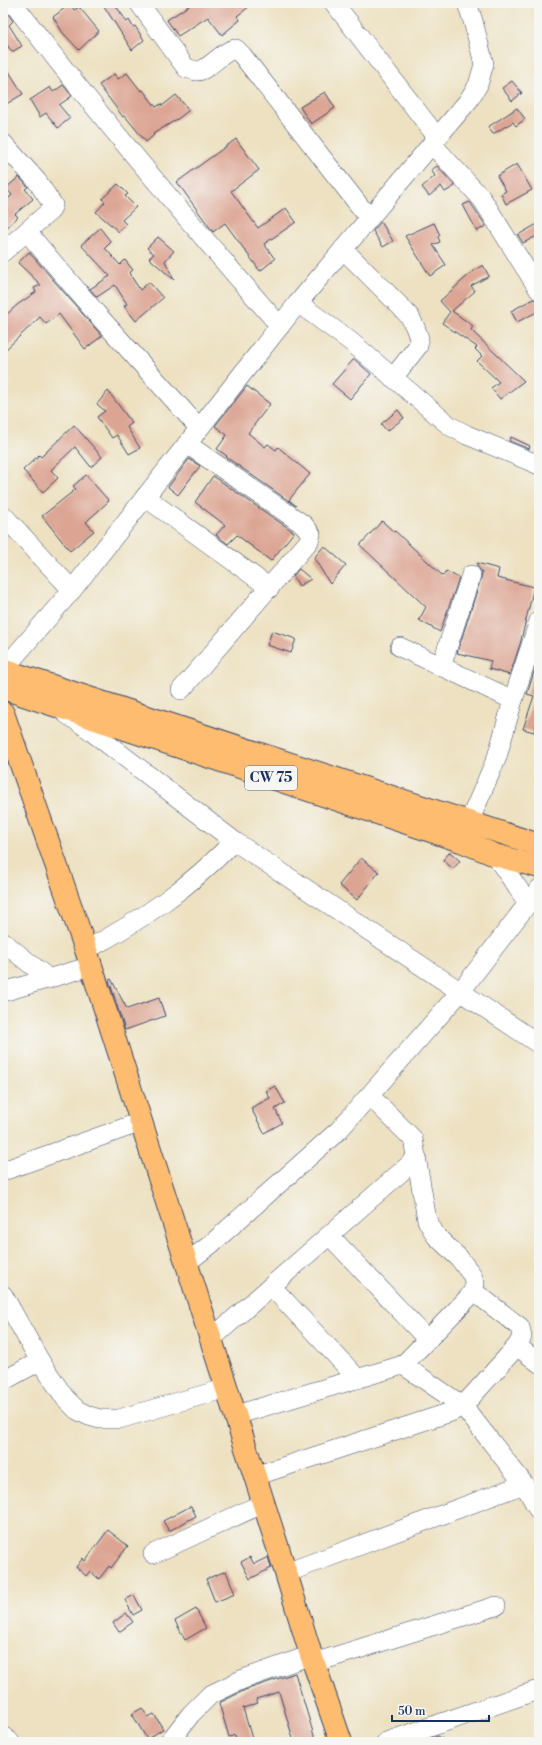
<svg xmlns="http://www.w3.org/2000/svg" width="542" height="1745" viewBox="0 0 542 1745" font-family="'Libre Bodoni',serif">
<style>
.building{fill:#dca493}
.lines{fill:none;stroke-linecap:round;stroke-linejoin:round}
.minor-casing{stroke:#3a4a6d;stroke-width:20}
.major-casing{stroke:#3a4a6d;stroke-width:24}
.minor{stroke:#fff;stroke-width:19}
.major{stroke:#febc70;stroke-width:22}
.labels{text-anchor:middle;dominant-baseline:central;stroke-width:3.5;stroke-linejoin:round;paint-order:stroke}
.shield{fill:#f6f6f2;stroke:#5d6b8a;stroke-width:1}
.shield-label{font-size:14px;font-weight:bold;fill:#1b2f5e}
</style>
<rect width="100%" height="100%" fill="#f6f6f2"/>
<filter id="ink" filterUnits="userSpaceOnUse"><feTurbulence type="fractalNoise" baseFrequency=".025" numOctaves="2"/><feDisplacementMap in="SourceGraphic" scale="8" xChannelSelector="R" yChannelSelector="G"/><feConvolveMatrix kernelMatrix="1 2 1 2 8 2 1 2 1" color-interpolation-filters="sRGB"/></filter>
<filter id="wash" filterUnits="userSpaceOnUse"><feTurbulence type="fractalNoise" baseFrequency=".012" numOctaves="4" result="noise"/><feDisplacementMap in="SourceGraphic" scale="16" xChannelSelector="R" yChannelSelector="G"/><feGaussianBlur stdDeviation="0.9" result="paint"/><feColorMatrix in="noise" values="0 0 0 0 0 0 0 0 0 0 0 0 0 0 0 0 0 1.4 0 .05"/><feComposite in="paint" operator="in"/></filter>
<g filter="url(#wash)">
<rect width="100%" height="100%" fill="#ede1c1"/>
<g id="blocks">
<g class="building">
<polygon points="102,3 114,3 127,22 129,20 133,27 135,26 144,40 132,50"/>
<polygon points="193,3 254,3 237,16 240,20 222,35 208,17 178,36 167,20"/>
<polygon points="70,4 74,10 79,7 99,31 79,50 63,33 53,17"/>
<polygon points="3,7 13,21 9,25 22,46 12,52 3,39"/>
<polygon points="3,62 23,94 3,106"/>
<polygon points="127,73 141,91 143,90 156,107 161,104 162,106 176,95 189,110 179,118 153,134 154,135 146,142 125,116 123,117 99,85 114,74 118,79"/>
<polygon points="512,81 522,93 512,101 502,88"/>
<polygon points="63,85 72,96 59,105 70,118 58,128 46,113 40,117 30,100 50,87 53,92"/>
<polygon points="325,92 335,108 311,124 300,107"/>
<polygon points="517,108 525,119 516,126 513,122 493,134 488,127"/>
<polygon points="236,139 259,170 231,191 258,228 286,208 296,222 264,244 275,259 260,271 225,223 213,232 177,182"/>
<polygon points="517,164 532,190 506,204 501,194 506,191 497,176"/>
<polygon points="437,166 455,186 445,192 441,186 429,196 422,187 435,176 431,170"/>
<polygon points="19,177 28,187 25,189 33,199 15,214 18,217 3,231 3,203 12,195 6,188"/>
<polygon points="118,184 128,194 125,196 136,207 122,220 126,224 119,232 96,212 105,202 102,199"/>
<polygon points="470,202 486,226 477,231 463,205"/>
<polygon points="381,222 393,241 383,247 373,231"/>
<polygon points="434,223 440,235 438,237 440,242 433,245 446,265 430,276 405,236"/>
<polygon points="539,223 539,235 523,243 518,235"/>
<polygon points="100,228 111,242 105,248 120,265 125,260 133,270 129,273 140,290 149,282 163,298 136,321 124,306 127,304 115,285 97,297 87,286 90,289 110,276 81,245"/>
<polygon points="158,237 174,251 165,261 174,280 149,258 154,254 147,248"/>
<polygon points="29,252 102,336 85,349 59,314 46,324 40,317 3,352 3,318 17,305 36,292 34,288 41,285 18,263"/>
<polygon points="483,265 489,276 471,286 475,291 452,311 473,326 471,330 524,381 500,399 491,388 499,382 477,361 482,356 475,349 477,347 442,323 450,312 440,301 473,271"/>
<polygon points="533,299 539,301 539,311 517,322 511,311"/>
<polygon points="354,359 371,374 350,399 332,384"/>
<polygon points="247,386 270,404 248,433 265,447 268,444 276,450 278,447 310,474 289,500 296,506 226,457 227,456 217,449 227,435 215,426"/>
<polygon points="108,391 132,423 127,427 140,448 129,454 117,435 112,438 97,417 105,411 97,404"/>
<polygon points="398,410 404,418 387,431 381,424"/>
<polygon points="74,425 102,457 91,467 75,447 51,470 58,478 43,492 23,470 39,455 41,457"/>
<polygon points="511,437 530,446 529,449 509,441"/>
<polygon points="189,459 200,466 178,495 168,487"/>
<polygon points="86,475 109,501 86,522 94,531 70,551 42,516 76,489 73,486"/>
<polygon points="213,476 294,532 271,561 237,535 228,544 216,535 225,525 195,502"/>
<polygon points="382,521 394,532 395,531 443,576 446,571 459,578 440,632 419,620 426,607 360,545"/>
<polygon points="324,546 346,565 330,584 314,558"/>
<polygon points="477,563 499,569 497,578 534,587 520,644 510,675 489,669 491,661 457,653 481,578 482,572 477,566"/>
<polygon points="299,569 311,579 299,586 293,576"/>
<polygon points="272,631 296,639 291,653 267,645"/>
<polygon points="539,656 539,714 534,732 523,729 534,696 527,694"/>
<polygon points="450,852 460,861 453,869 443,860"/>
<polygon points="361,858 379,872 357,900 339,885"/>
<polygon points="111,979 127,1009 159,998 165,1016 125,1030 109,980"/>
<polygon points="275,1086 285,1103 275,1109 282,1123 264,1133 251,1108 270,1098 266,1091"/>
<polygon points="191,1506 196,1516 169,1531 163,1521"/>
<polygon points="108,1530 128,1546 111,1568 109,1566 99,1579 90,1571 86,1576 76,1567 83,1558 85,1561"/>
<polygon points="250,1557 254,1564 268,1557 271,1568 250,1579 241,1562"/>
<polygon points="226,1571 235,1594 215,1602 206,1579"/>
<polygon points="134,1595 142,1610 133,1615 125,1600"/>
<polygon points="196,1609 206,1628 185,1640 175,1621"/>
<polygon points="126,1613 133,1622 119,1632 113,1623"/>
<polygon points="295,1673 316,1742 294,1742 279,1692 256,1699 258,1703 243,1708 253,1742 236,1742 235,1735 229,1737 219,1703 245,1690"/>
<polygon points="142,1708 148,1717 154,1714 163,1729 147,1739 132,1714"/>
<polygon points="438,1736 447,1742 420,1742"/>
</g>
</g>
</g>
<g filter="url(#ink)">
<use href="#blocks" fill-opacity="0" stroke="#3a4a6d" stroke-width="1"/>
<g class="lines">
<g class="minor-casing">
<g id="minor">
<path d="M13,3C97,114 188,221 280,326"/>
<path d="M139,3L186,68C189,69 193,70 196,71C208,72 222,50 236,49L242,55L369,218"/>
<polyline points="334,3 437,137"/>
<polyline points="3,143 37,181 53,205 50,211 3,252"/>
<polyline points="432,144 482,199 539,290"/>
<polyline points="27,232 96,313 199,428"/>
<polyline points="343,249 400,306 410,317 415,327 419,338 418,346 393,378"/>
<polyline points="298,303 350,341 450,426 467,435 539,465"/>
<polyline points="145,497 270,588"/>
<polyline points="3,515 72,590"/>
<polyline points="400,647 513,700"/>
<polyline points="441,667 471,575"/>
<polyline points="3,670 72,590 298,303 468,101 478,85 484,64 473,21 467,3"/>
<polyline points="181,690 309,541 311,534 304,525 187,444"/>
<polyline points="65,713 83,725 234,841 539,1044"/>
<polyline points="463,836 497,757 513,700 539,621"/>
<polyline points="495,855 528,903"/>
<polyline points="3,942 49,979"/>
<path d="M86,950C142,920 190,887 234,841"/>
<polyline points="3,992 91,966"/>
<polyline points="3,1171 141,1122"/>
<polyline points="330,1236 428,1340"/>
<polyline points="186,1263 210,1245 339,1130 461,991 539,889"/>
<polyline points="272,1287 358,1379"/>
<polyline points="3,1295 40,1361 65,1398 77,1410 89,1416 100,1419 119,1419 227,1388"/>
<polyline points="211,1339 417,1158"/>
<polyline points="517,1346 539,1363"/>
<polyline points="403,1365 463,1406 524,1484 539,1511"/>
<polyline points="3,1381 40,1361"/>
<polyline points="236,1415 403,1365 468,1298 473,1291 475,1283 472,1275 459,1258 436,1236 427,1220 413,1139 370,1096"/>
<polyline points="255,1476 451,1412 463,1406 517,1346 522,1337 520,1327 473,1291"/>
<polyline points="153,1554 264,1503"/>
<polyline points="286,1573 524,1484"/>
<polyline points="314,1663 496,1606"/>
<polyline points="3,1736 10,1742"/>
<polyline points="169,1742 191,1714 210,1695 241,1680 311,1655"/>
<polyline points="386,1742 535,1691"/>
</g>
</g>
<g class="major-casing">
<g id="major">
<polyline points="3,670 539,845"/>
<polyline points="3,688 461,841 495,855 539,867"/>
<polyline points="3,713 86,950 286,1573 311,1655 341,1742"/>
</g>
</g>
<use href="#minor" class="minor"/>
<use href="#major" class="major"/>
</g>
</g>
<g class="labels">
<rect class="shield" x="245" y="766" width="52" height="24" rx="3"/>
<g class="shield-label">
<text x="271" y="778">CW 75</text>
</g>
</g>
<rect width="542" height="1745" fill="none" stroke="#f6f6f2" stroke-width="16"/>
<path d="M392 1715v6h97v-6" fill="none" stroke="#1b2f5e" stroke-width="2"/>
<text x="398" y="1715" font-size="12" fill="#1b2f5e" stroke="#f6f6f2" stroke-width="3" paint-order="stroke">50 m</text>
</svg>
